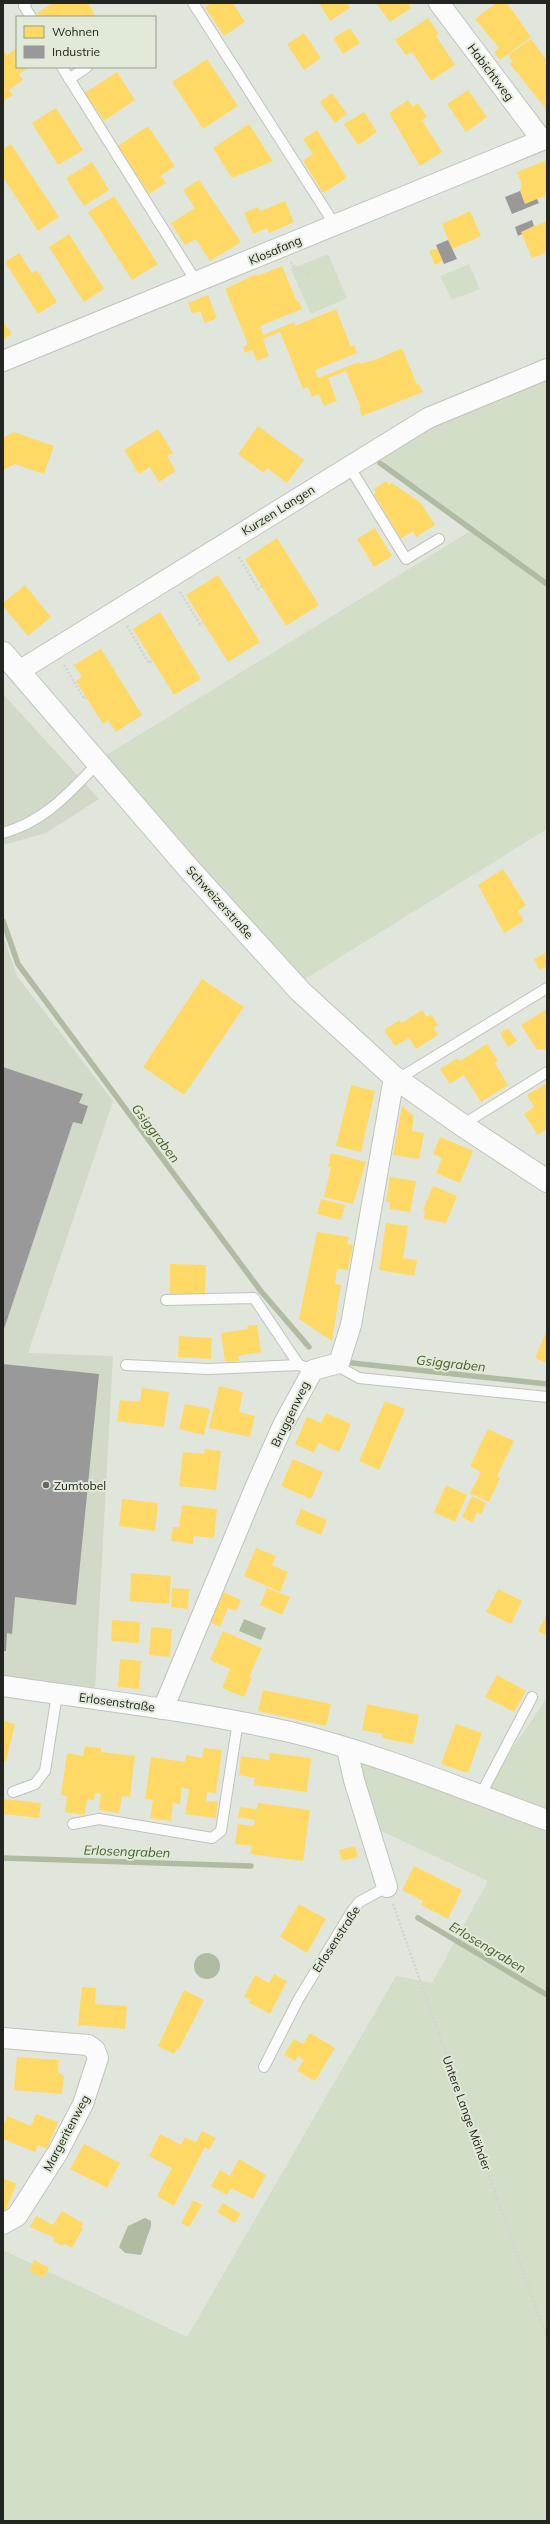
<svg xmlns="http://www.w3.org/2000/svg" width="550" height="2524" viewBox="0 0 550 2524" font-family="Mulish,sans-serif">
<style>
.built{fill:#d1d9c9}
.green{fill:#d2dec7}
.water{fill:#afbca1}
.homes{fill:#ffd966}
.industry{fill:#999}
.lines{fill:none;stroke-linecap:round;stroke-linejoin:round}
.stream{stroke:#afbca1;stroke-width:5.5}
.lane-casing{stroke:#c0c3bc;stroke-width:12}
.street-casing{stroke:#c0c3bc;stroke-width:22}
.secondary-casing{stroke:#c0c3bc;stroke-width:24}
.path{stroke:#d3d3d1;stroke-width:2.5;stroke-dasharray:2 2;stroke-linecap:butt}
.lane{stroke:#fafbfa;stroke-width:10}
.street{stroke:#fafbfa;stroke-width:20}
.secondary{stroke:#fafbfa;stroke-width:22}
.poi-dot{fill:#666962;stroke:#e1e9d9;stroke-width:1.5}
.labels{text-anchor:middle;dominant-baseline:central;stroke-width:4;stroke-linejoin:round;paint-order:stroke}
.street-label{font-size:12px;fill:#232620;stroke:#e1e9d9}
.poi-label{font-size:12px;fill:#232620;stroke:#e1e9d9;text-anchor:start}
.water-label{font-size:13px;font-style:italic;fill:#495f2c;stroke:#e1e9d9}
</style>
<rect width="100%" height="100%" fill="#e1e6dc"/>
<g class="built">
<polygon points="3,694 99,799 46,833 3,845"/>
<polygon points="3,936 17,976 113,1101 28,1353 113,1356 95,1690 3,1675"/>
</g>
<g class="green">
<polygon points="328,254 347,298 311,314 291,269"/>
<polygon points="469,264 480,289 452,300 440,276"/>
<polygon points="547,373 547,829 300,982 100,759 469,532 373,452"/>
<polygon points="547,1698 547,2521 3,2521 3,2250 187,2337 396,1976 432,1983 488,1881 379,1830 358,1761 480,1796"/>
</g>
<g class="water">
<polygon points="244,1619 266,1628 261,1640 239,1631"/>
<circle cx="207" cy="1966" r="13"/>
<polygon points="145,2218 151,2221 151,2226 141,2255 125,2253 119,2247 128,2226"/>
</g>
<g class="homes">
<polygon points="53,3 88,3 96,17 40,17 37,13"/>
<polygon points="212,3 233,3 245,22 224,36 205,7"/>
<polygon points="319,3 347,3 350,8 330,21"/>
<polygon points="376,3 408,3 411,8 390,22"/>
<polygon points="496,3 507,3 531,37 500,60 494,52 499,48 475,19"/>
<polygon points="428,18 439,34 436,36 455,65 431,81 412,52 406,55 395,40"/>
<polygon points="350,28 360,43 343,54 333,38"/>
<polygon points="304,33 321,58 304,70 287,44"/>
<polygon points="531,39 547,61 547,110 510,64 513,62 508,55"/>
<polygon points="17,48 17,67 29,67 19,74 23,80 9,90 13,95 3,101 3,50 7,55"/>
<polygon points="207,59 238,106 203,129 172,82"/>
<polygon points="117,72 135,100 104,121 85,93"/>
<polygon points="468,90 487,117 466,132 447,104"/>
<polygon points="332,93 347,114 335,123 320,102"/>
<polygon points="408,100 413,107 418,103 427,117 422,120 442,152 420,166 389,113"/>
<polygon points="56,108 83,150 58,165 32,123"/>
<polygon points="364,112 377,132 358,145 344,124"/>
<polygon points="249,124 273,161 232,178 213,148"/>
<polygon points="148,126 175,166 161,176 166,183 149,194 118,146"/>
<polygon points="317,130 347,178 323,193 303,161 313,154 303,139"/>
<polygon points="11,144 59,217 38,231 3,177 3,149"/>
<polygon points="547,160 547,195 525,204 520,191 522,185 517,172"/>
<polygon points="92,162 109,190 84,206 66,178"/>
<polygon points="199,180 241,242 210,261 196,239 185,245 171,223 195,208 183,190"/>
<polygon points="114,196 158,264 132,280 88,212"/>
<polygon points="285,201 294,222 269,233 267,228 253,234 244,213 258,207 260,211"/>
<polygon points="470,211 481,236 452,249 442,224"/>
<polygon points="546,221 547,252 532,258 521,232"/>
<polygon points="69,234 104,289 84,302 49,247"/>
<polygon points="438,248 443,261 435,265 429,251"/>
<polygon points="19,253 32,273 37,270 57,302 38,314 5,262"/>
<polygon points="282,266 297,302 299,302 302,309 260,326 263,335 294,322 295,326 336,309 351,347 354,345 357,353 315,370 318,378 359,362 360,364 377,359 402,348 417,385 419,384 423,392 362,416 359,408 361,408 346,371 328,378 337,401 324,406 319,394 312,397 308,387 303,389 280,332 263,339 269,356 257,361 252,350 245,353 243,347 247,345 247,341 225,289 256,274 257,276"/>
<polygon points="208,295 217,318 205,323 200,311 192,314 188,303"/>
<polygon points="3,321 12,334 3,340"/>
<polygon points="258,426 304,460 287,483 267,468 264,473 238,454"/>
<polygon points="158,429 173,453 167,456 176,471 159,482 150,467 139,474 124,450"/>
<polygon points="14,432 54,446 44,474 15,464 3,470 3,438"/>
<polygon points="386,481 389,485 392,483 421,503 435,525 416,537 413,531 401,539 374,494 376,493 374,489"/>
<polygon points="375,528 392,556 374,567 357,539"/>
<polygon points="277,538 319,605 286,626 245,559"/>
<polygon points="218,575 260,642 228,662 186,595"/>
<polygon points="25,585 51,617 28,636 3,606 3,603"/>
<polygon points="160,612 201,679 174,695 133,629"/>
<polygon points="101,649 142,715 116,732 108,720 103,724 76,681 82,677 74,665"/>
<polygon points="503,869 526,905 518,911 524,921 504,933 478,885"/>
<polygon points="545,953 547,966 540,970 534,959"/>
<polygon points="202,979 244,1007 184,1095 143,1067"/>
<polygon points="547,1009 547,1049 537,1050 521,1025"/>
<polygon points="422,1010 427,1017 431,1014 438,1025 434,1028 438,1035 416,1049 409,1038 395,1046 384,1030 400,1020 402,1023"/>
<polygon points="508,1028 517,1041 508,1047 500,1033"/>
<polygon points="487,1044 498,1061 495,1063 508,1085 481,1102 464,1075 450,1084 440,1069 458,1058 460,1061"/>
<polygon points="547,1083 547,1129 538,1135 524,1114 534,1107 527,1095"/>
<polygon points="351,1085 375,1091 361,1152 336,1146"/>
<polygon points="402,1106 414,1116 412,1131 424,1133 419,1159 393,1155"/>
<polygon points="440,1137 473,1151 460,1183 436,1173 442,1158 433,1154"/>
<polygon points="331,1153 366,1162 353,1204 324,1197 331,1167 328,1167"/>
<polygon points="390,1177 416,1181 410,1212 389,1209 390,1202 386,1202"/>
<polygon points="433,1186 457,1196 446,1223 424,1219 425,1211 423,1210"/>
<polygon points="321,1199 345,1205 341,1220 317,1214"/>
<polygon points="386,1223 408,1226 403,1258 417,1260 414,1276 379,1270"/>
<polygon points="317,1232 349,1237 347,1244 353,1245 348,1270 337,1269 335,1284 341,1285 332,1341 299,1319"/>
<polygon points="170,1264 206,1265 205,1295 170,1295"/>
<polygon points="257,1325 261,1352 238,1356 239,1361 225,1362 221,1333 248,1329 247,1326"/>
<polygon points="547,1329 547,1363 535,1358"/>
<polygon points="179,1336 212,1338 211,1359 178,1357"/>
<polygon points="219,1386 243,1392 239,1412 255,1416 250,1437 209,1428"/>
<polygon points="142,1388 169,1392 164,1427 117,1421 120,1400 140,1402"/>
<polygon points="385,1401 405,1409 379,1470 359,1461"/>
<polygon points="185,1404 210,1409 204,1435 179,1429"/>
<polygon points="326,1413 351,1424 339,1452 318,1443 314,1453 295,1444 307,1417 321,1423"/>
<polygon points="488,1429 514,1441 497,1476 500,1478 489,1502 470,1493 481,1472 470,1466"/>
<polygon points="205,1449 221,1451 216,1490 179,1486 183,1452 204,1454"/>
<polygon points="293,1459 323,1472 311,1499 281,1486"/>
<polygon points="446,1485 467,1495 455,1522 434,1512"/>
<polygon points="472,1496 486,1503 481,1514 477,1512 472,1523 462,1517"/>
<polygon points="122,1499 158,1503 155,1531 119,1526"/>
<polygon points="182,1505 217,1509 214,1538 194,1536 193,1544 171,1541 173,1527 179,1527"/>
<polygon points="301,1509 327,1520 321,1535 295,1524"/>
<polygon points="256,1548 276,1556 272,1565 288,1572 280,1592 244,1576"/>
<polygon points="131,1573 171,1576 169,1604 130,1601"/>
<polygon points="172,1588 189,1589 188,1609 171,1607"/>
<polygon points="267,1588 290,1597 282,1615 260,1605"/>
<polygon points="498,1589 522,1601 511,1624 486,1612"/>
<polygon points="223,1592 241,1600 236,1611 228,1608 220,1627 209,1622"/>
<polygon points="547,1614 547,1636 538,1631"/>
<polygon points="112,1620 140,1622 139,1643 111,1641"/>
<polygon points="151,1627 172,1629 170,1657 149,1655"/>
<polygon points="223,1631 262,1648 249,1677 252,1678 244,1697 222,1688 230,1669 210,1660"/>
<polygon points="120,1659 141,1661 139,1689 118,1687"/>
<polygon points="497,1675 526,1691 514,1712 485,1697"/>
<polygon points="263,1690 331,1704 326,1726 258,1711"/>
<polygon points="367,1704 419,1715 413,1744 382,1738 383,1734 362,1730"/>
<polygon points="3,1721 15,1724 6,1761 3,1761"/>
<polygon points="456,1724 482,1733 468,1773 441,1764"/>
<polygon points="85,1746 101,1748 101,1752 135,1756 130,1797 122,1796 119,1813 99,1810 101,1794 95,1793 94,1800 87,1799 85,1815 65,1812 67,1796 61,1795 67,1753 83,1756"/>
<polygon points="204,1748 222,1750 216,1793 207,1792 206,1801 218,1802 216,1818 185,1814 189,1789 182,1788 180,1804 173,1803 171,1821 150,1818 153,1800 145,1799 151,1757 185,1762 186,1755 202,1758"/>
<polygon points="270,1753 311,1758 307,1792 254,1785 255,1778 239,1775 241,1756 269,1760"/>
<polygon points="4,1799 41,1803 39,1818 3,1814"/>
<polygon points="258,1803 310,1810 303,1861 250,1854 252,1846 235,1844 238,1824 254,1826 255,1820 238,1817 240,1807 257,1809"/>
<polygon points="355,1846 358,1857 342,1861 339,1850"/>
<polygon points="414,1866 462,1890 448,1919 421,1905 423,1901 402,1890"/>
<polygon points="299,1904 326,1919 307,1953 280,1937"/>
<polygon points="274,1974 287,1981 270,2014 249,2003 251,2000 244,1997 255,1975 269,1983"/>
<polygon points="82,1987 96,1988 95,2004 127,2006 125,2029 78,2025"/>
<polygon points="184,1990 204,2000 179,2049 177,2048 174,2054 158,2046"/>
<polygon points="310,2033 335,2048 315,2081 297,2071 304,2060 298,2056 295,2061 284,2055 294,2039 303,2044"/>
<polygon points="17,2057 59,2060 58,2072 64,2076 62,2094 14,2090"/>
<polygon points="36,2114 58,2122 47,2149 38,2145 35,2152 3,2139 3,2122 5,2123 7,2116 31,2126"/>
<polygon points="202,2131 216,2138 209,2150 205,2147 174,2206 157,2196 172,2168 149,2156 160,2134 181,2145 185,2137 196,2142"/>
<polygon points="84,2144 120,2163 107,2188 70,2169"/>
<polygon points="239,2159 266,2175 253,2199 231,2188 227,2195 211,2186 220,2170 230,2176"/>
<polygon points="3,2178 16,2184 6,2210 3,2209"/>
<polygon points="193,2200 202,2205 189,2227 181,2223"/>
<polygon points="223,2203 241,2214 235,2223 217,2212"/>
<polygon points="62,2211 83,2223 81,2227 83,2228 72,2248 64,2244 62,2246 53,2241 55,2238 30,2227 36,2216 53,2225"/>
<polygon points="34,2260 49,2268 43,2278 29,2271"/>
</g>
<g class="industry">
<polygon points="520,191 525,204 537,199 539,203 512,214 505,197"/>
<polygon points="532,220 534,226 521,232 522,234 518,236 515,227"/>
<polygon points="448,240 457,259 444,264 436,245"/>
<polygon points="3,1067 83,1094 79,1103 88,1106 82,1124 73,1122 3,1332"/>
<polygon points="3,1364 99,1374 76,1605 15,1597 12,1634 7,1633 6,1651 3,1651"/>
</g>
<g class="lines">
<g class="stream">
<polyline points="380,463 547,584"/>
<polyline points="3,921 18,964 260,1290 309,1347"/>
<polyline points="352,1363 547,1384"/>
<polyline points="3,1858 251,1866"/>
<polyline points="418,1918 547,1995"/>
</g>
<g class="lane-casing">
<g id="lane">
<polyline points="26,3 24,6 31,17"/>
<polyline points="193,3 335,225"/>
<polyline points="62,67 197,283"/>
<polyline points="69,79 87,67"/>
<polyline points="349,466 406,559 439,539"/>
<path d="M3,833C45,821 68,794 97,764"/>
<polyline points="398,1079 547,988"/>
<polyline points="462,1125 547,1072"/>
<polyline points="166,1300 254,1298 299,1365"/>
<polyline points="339,1363 343,1369 359,1378 547,1397"/>
<polyline points="126,1365 208,1369 299,1365 313,1370"/>
<polyline points="13,1792 35,1784 45,1771 57,1694"/>
<polyline points="480,1796 532,1697"/>
<polyline points="73,1824 99,1819 212,1838 221,1831 238,1721"/>
<polyline points="264,2067 298,2000 350,1914 359,1902 387,1887"/>
</g>
</g>
<g class="street-casing">
<g id="street">
<polyline points="439,3 542,140"/>
<polyline points="3,361 547,138"/>
<polyline points="19,671 428,418 547,369"/>
<path d="M3,1686C99,1700 195,1711 290,1732C377,1753 462,1789 547,1820"/>
<polyline points="163,1709 255,1488 283,1425 313,1370 339,1363 351,1325 394,1077"/>
<polyline points="347,1749 354,1780 387,1887"/>
<polyline points="3,2038 88,2045 95,2050 98,2058 83,2104 58,2152 17,2216 3,2224"/>
</g>
</g>
<g class="secondary-casing">
<polyline id="secondary" points="3,653 190,870 300,991 394,1077 462,1125 547,1181"/>
</g>
<g class="path">
<polyline points="291,262 294,268 310,274"/>
<polyline points="239,557 258,589 262,586"/>
<polyline points="180,592 200,624 203,622"/>
<polyline points="127,626 149,663 152,661"/>
<polyline points="64,665 84,699 86,697"/>
<polyline points="393,1904 547,2339"/>
</g>
<use href="#lane" class="lane"/>
<use href="#street" class="street"/>
<use href="#secondary" class="secondary"/>
</g>
<circle class="poi-dot" cx="46" cy="1485" r="4"/>
<g class="labels">
<g class="street-label">
<text transform="translate(491 72) rotate(53)">Habichtweg</text>
<text transform="translate(275 250) rotate(-23)">Klosafang</text>
<text transform="translate(278 510) rotate(-32)">Kurzen Langen</text>
<text transform="translate(220 902) rotate(48)">Schweizerstraße</text>
<text transform="translate(290 1414) rotate(-64)">Bruggenweg</text>
<text transform="translate(117 1702) rotate(8)">Erlosenstraße</text>
<text transform="translate(336 1939) rotate(-57)">Erlosenstraße</text>
<text transform="translate(467 2113) rotate(70)">Untere Lange Mähder</text>
<text transform="translate(66 2133) rotate(-62)">Margeritenweg</text>
</g>
<g class="poi-label">
<text x="54" y="1485">Zumtobel</text>
</g>
<g class="water-label">
<text transform="translate(156 1133) rotate(53)">Gsiggraben</text>
<text transform="translate(451 1363) rotate(6)">Gsiggraben</text>
<text transform="translate(127 1851) rotate(2)">Erlosengraben</text>
<text transform="translate(488 1947) rotate(31)">Erlosengraben</text>
</g>
</g>
<rect width="550" height="2524" fill="none" stroke="#232620" stroke-width="8"/>
<rect x="16" y="16" width="140" height="52" fill="#e1e9d9" stroke="#959b8f"/>
<rect x="24" y="26" width="20" height="12" fill="#ffd966" stroke="#959b8f"/>
<text x="52" y="36" font-size="12" fill="#232620">Wohnen</text>
<rect x="24" y="46" width="20" height="12" fill="#999999" stroke="#959b8f"/>
<text x="52" y="56" font-size="12" fill="#232620">Industrie</text>
</svg>
